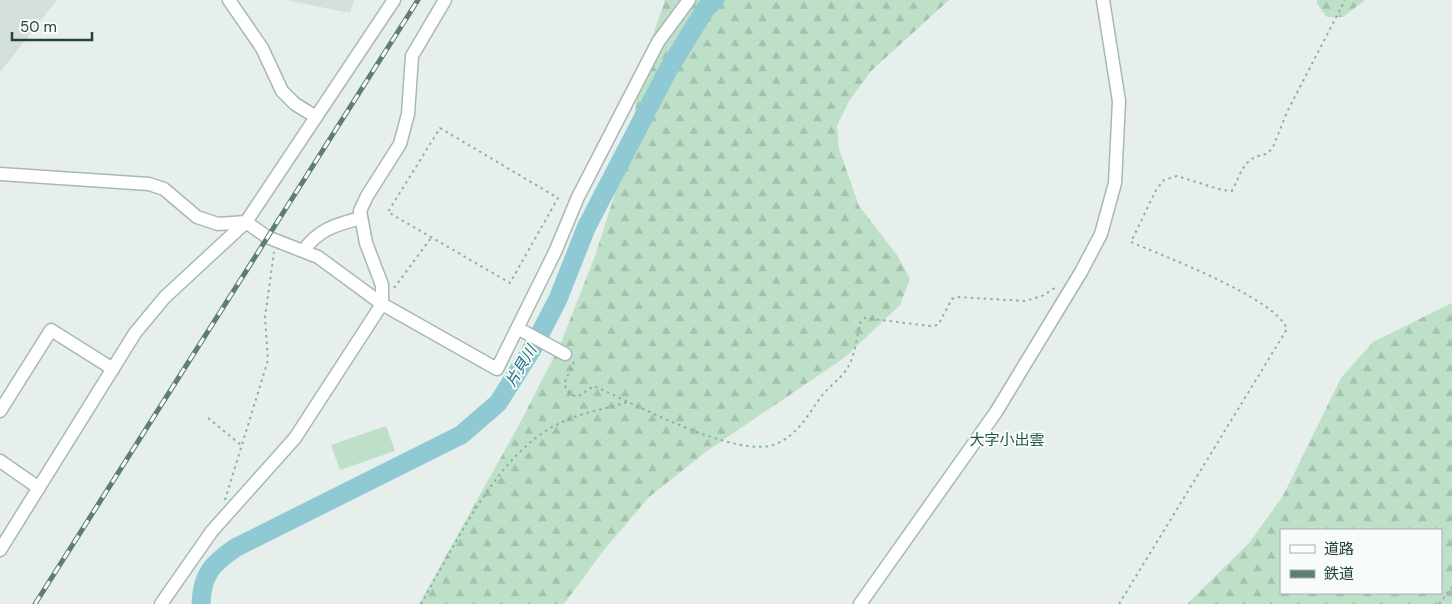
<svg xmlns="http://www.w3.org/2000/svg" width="1452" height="604" viewBox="0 0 1452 604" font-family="'DM Sans','Noto Sans JP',sans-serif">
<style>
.built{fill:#d4dfda}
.forest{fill:url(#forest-firs);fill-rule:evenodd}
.pitch{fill:#bfe0c8}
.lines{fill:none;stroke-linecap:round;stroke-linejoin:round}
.river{stroke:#8ec9d4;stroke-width:19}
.minor-casing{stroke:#a8b8b2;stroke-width:15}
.path{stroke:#86b3a5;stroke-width:2;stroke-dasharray:2.5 4;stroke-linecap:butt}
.minor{stroke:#fff;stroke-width:12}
.rail-casing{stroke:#5f7d75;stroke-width:5}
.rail{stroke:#f7fbf9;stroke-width:3;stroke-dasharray:9;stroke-linecap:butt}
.labels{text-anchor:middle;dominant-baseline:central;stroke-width:4;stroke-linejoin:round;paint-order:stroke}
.water-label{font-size:15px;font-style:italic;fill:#1c6f80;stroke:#f7fbf9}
.neighbourhood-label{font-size:15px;fill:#1f5548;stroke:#f7fbf9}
</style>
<defs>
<pattern id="forest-firs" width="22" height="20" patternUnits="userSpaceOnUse" patternTransform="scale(1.25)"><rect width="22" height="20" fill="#bfe0c8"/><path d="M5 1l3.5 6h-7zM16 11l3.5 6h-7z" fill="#a4c1ad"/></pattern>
</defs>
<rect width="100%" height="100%" fill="#e6efeb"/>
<g class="built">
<polygon points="0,0 57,0 0,72"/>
<polygon points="286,0 354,0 350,13"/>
</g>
<g class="forest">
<polygon points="665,0 949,0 871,71 849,101 837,126 839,149 859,206 897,255 910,279 900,305 844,358 707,451 649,497 603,551 564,604 419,604 519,425 560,345 595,256 620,178 630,144 641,70"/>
<polygon points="1317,0 1365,0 1343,17 1327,17 1317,4"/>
<path d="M1452,303V604H1187L1249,543L1283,496L1341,378L1373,342ZM1281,530H1441V593H1281Z"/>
</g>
<polygon class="pitch" points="386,426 395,451 340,470 331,445"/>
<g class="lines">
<path class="river" d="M201,604C202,574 212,564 235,548L461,435L498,403L531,351L558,299L586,228L668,70L706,8L715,0"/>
<g class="minor-casing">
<g id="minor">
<polyline points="229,0 262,48 282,91 295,104 316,117"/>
<polyline points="0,174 149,184 164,189 197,217 218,224 246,222 267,237 318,257 382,304 497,369 555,252 578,197 658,42 689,0"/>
<path d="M303,251C319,229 335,225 361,218"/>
<polyline points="519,329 565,354"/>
<polyline points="0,411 51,330 113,369"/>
<polyline points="0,461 39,488"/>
<polyline points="0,550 135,333 165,297 246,222 394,0"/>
<polyline points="161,604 212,531 295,438 382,304 382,285 366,243 360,211 367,196 400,144 408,114 412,56 445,0"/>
<polyline points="860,604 996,412 1081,272 1101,234 1115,183 1119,101 1103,0"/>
</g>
</g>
<g class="path">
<polygon points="440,128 558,198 510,283 388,212"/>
<polyline points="394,288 431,238"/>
<path d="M574,362L564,384L569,393L577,397L594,386C633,403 737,460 776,444C797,435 807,417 820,398C828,387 841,379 848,367C855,356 857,336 860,323L865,318L930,326L938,325L952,299L956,297L1025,301L1042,296L1058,286"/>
<polyline points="208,418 241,445"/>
<polyline points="225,500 268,360 265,317 274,252"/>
<path d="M421,604C454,547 497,453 558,424C579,413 605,409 628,402"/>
<path d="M1119,604L1287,329C1276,298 1163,256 1131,242L1156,190L1164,180L1177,176L1222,190L1232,191C1242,172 1243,157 1267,154L1273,147L1287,112L1345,0"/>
<polyline points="1439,604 1452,587"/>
</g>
<use href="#minor" class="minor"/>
<g class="rail-casing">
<polyline id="rail" points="35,604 418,0"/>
</g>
<use href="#rail" class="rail"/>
</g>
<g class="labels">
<g class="water-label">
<text transform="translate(521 366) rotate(-59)">片貝川</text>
</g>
<g class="neighbourhood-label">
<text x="1007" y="440">大字小出雲</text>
</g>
</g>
<rect x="1280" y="529" width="162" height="65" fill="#f7fbf9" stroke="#a3b1ad"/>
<rect x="1290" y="545" width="25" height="8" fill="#ffffff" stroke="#a3b1ad"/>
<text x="1324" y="554" font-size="15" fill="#24423a">道路</text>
<rect x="1290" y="570" width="25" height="8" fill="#5f7d75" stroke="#a3b1ad"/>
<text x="1324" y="579" font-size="15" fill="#24423a">鉄道</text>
<path d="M12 32v8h80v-8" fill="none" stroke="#24423a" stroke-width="2.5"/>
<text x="20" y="32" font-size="15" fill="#24423a" stroke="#f7fbf9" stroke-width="4" paint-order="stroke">50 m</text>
</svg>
